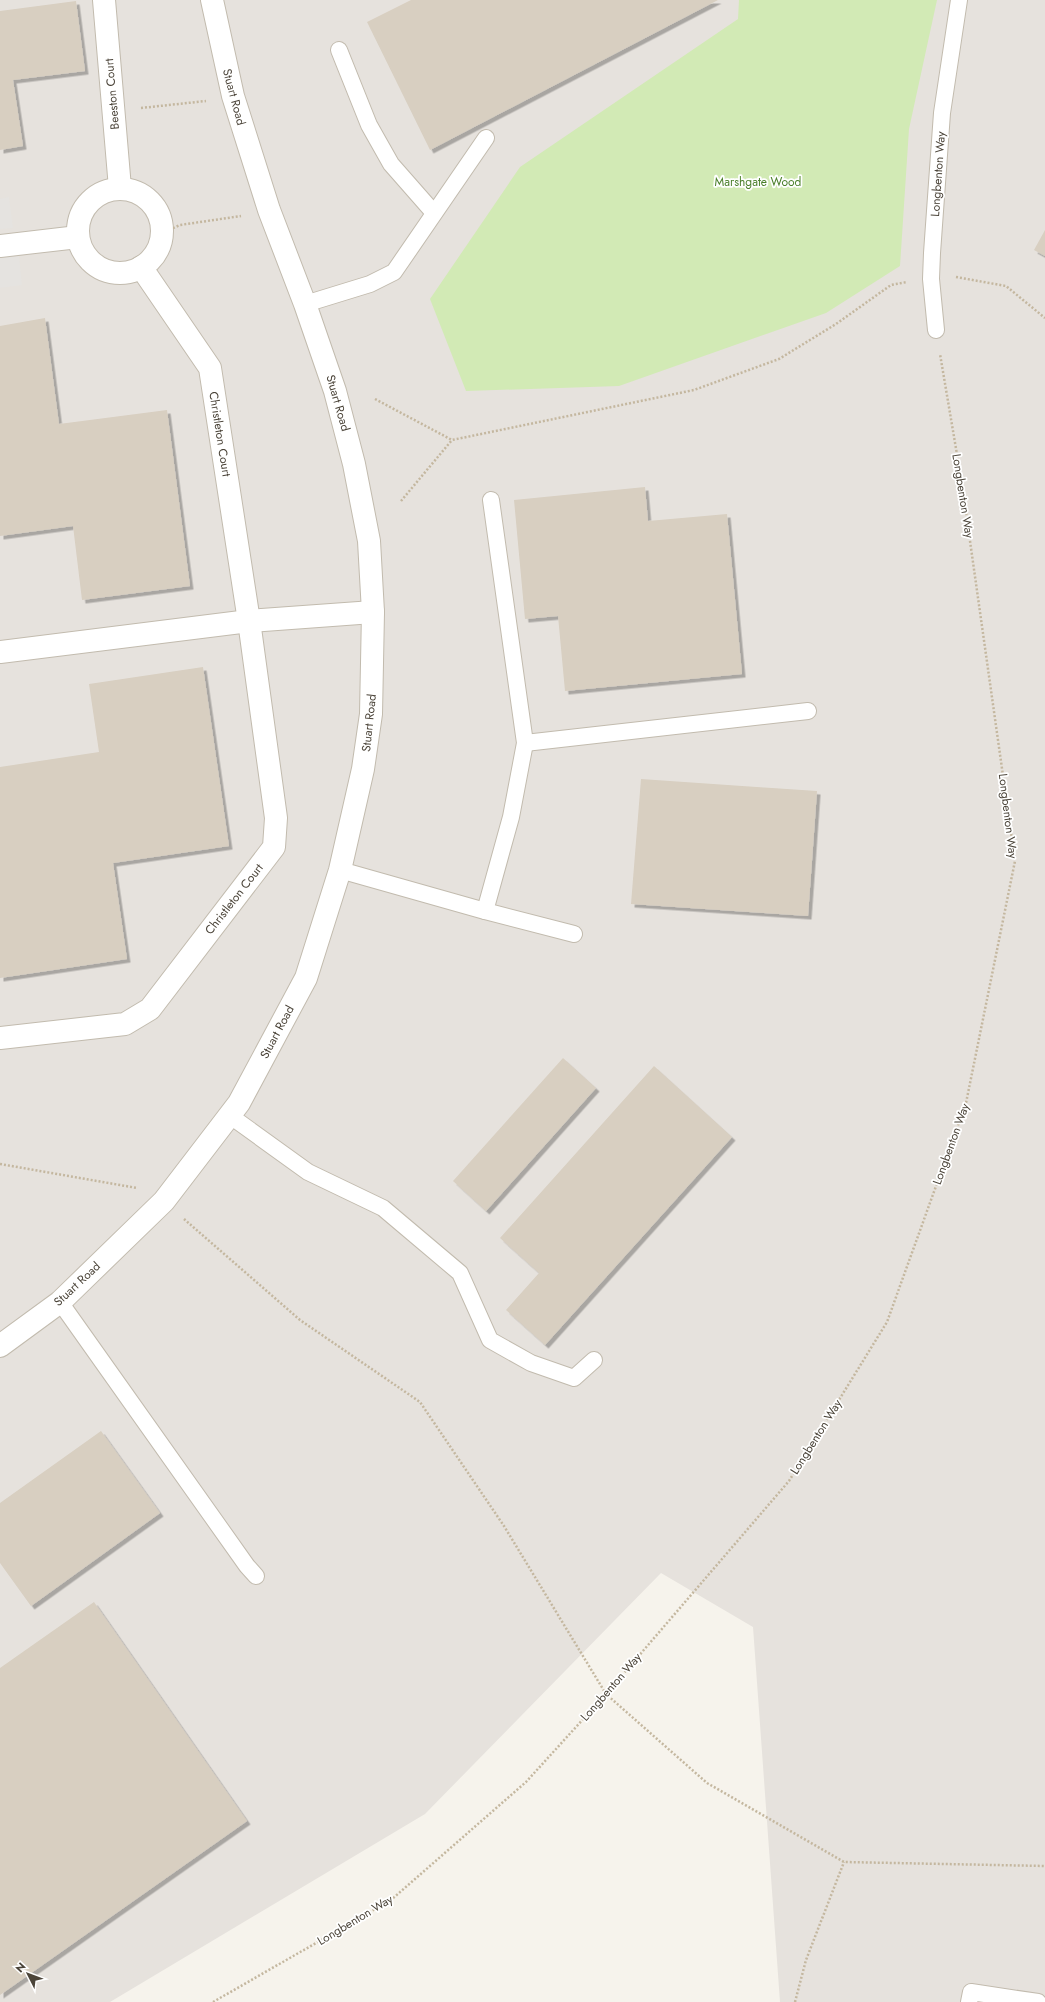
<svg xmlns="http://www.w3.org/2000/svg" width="1045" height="2002" viewBox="0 0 1045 2002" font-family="Jost,sans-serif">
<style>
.industrial{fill:#e6e2dd}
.green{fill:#d2eab5}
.parking{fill:#e5e3e0}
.building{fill:#d8cfc1;filter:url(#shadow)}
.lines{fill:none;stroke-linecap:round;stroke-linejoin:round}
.service-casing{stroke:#c2bbae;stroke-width:18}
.minor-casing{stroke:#c2bbae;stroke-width:24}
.path{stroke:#c4b79f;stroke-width:2.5;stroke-dasharray:2 2;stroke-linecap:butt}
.service{stroke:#fff;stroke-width:16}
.minor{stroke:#fff;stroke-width:22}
.labels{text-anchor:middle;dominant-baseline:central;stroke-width:3.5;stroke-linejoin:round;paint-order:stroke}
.street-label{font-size:12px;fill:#4b4439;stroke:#fff}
.park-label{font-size:12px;fill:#4a7f2a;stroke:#fff}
</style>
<defs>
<filter id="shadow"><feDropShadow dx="3.5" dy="3.5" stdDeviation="0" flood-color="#0004"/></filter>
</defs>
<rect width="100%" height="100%" fill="#f6f3ec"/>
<polygon class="industrial" points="0,0 1045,0 1045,2002 780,2002 753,1627 661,1573 425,1814 110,2002 0,2002"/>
<polygon class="green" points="739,0 937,0 909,129 900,266 826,313 619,386 466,391 430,299 520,167 738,19"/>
<g class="parking">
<polygon points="9,197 13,228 0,229 0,199"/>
<polygon points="19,256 22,285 0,288 0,258"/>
</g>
<g class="building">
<polygon points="411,0 718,0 430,150 367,22"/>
<polygon points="76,1 85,71 13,80 23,146 0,150 0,11"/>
<polygon points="1045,230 1045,256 1034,250"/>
<polygon points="45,318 59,424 167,410 190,586 82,600 73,526 0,536 0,326"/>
<polygon points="645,487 648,521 727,514 742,674 565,691 558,616 525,619 514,500"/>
<polygon points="203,667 229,846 113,863 127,959 0,978 0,767 99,752 89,684"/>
<polygon points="641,779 817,791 808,916 631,904"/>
<polygon points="563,1058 596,1088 486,1211 453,1181"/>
<polygon points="654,1066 732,1137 545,1345 506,1310 539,1273 500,1238"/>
<polygon points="101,1431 160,1513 31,1606 0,1563 0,1503"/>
<polygon points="94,1602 247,1821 0,1995 0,1668"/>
</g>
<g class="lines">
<g class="service-casing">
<g id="service">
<polyline points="339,50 369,125 391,164 434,213"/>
<polyline points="305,304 370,284 394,272 486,138"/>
<polyline points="936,330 931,279 932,253 942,113 959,0"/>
<polyline points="525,743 808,711"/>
<polyline points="340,870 485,911 574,934"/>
<polyline points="485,911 511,817 525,743 491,500"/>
<polyline points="229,1115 308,1172 383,1208 460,1273 490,1340 531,1363 574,1378 594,1360"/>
<polyline points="60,1302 247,1566 256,1576"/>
<polyline points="969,2002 971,1992 1038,2002"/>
</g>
</g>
<g class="minor-casing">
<g id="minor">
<polyline points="104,0 120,188"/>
<circle cx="120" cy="231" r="42"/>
<polyline points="0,246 78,237"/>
<polyline points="0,652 249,621 373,612"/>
<polyline points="0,1038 125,1024 150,1009 274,847 276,818 249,621 210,368 141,267"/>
<polyline points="0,1346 60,1302 164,1201 239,1103 306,978 340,870 363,769 371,714 373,612 369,541 354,464 335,391 305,304 269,210 233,96 212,0"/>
</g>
</g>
<g class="path">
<polyline points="141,108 206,101"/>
<polyline points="162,233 180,225 241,216"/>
<polyline points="956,277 1006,286 1045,318"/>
<polyline points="375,399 452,440 694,390 779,359 836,324 891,285 907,282"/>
<polyline points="401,501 452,440"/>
<polyline points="0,1164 137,1188"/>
<polyline points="184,1219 300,1320 420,1402 504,1526 606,1694 707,1783 844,1862 1045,1866"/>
<polyline points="213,2002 391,1900 526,1782 606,1694 789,1481 887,1322 966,1103 1015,861 962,484 940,354"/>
<polyline points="795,2002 806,1960 844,1862"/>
</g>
<use href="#service" class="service"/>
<use href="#minor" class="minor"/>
</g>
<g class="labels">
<g class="street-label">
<text transform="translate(112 94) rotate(-95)">Beeston Court</text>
<text transform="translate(234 97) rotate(75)">Stuart Road</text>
<text transform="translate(938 174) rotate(-86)">Longbenton Way</text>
<text transform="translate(338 403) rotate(74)">Stuart Road</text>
<text transform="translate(220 434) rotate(81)">Christleton Court</text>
<text transform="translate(963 496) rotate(81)">Longbenton Way</text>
<text transform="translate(369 723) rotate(-84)">Stuart Road</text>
<text transform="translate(1008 816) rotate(83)">Longbenton Way</text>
<text transform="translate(234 899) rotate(-52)">Christleton Court</text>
<text transform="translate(277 1032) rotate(-62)">Stuart Road</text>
<text transform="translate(951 1144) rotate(-70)">Longbenton Way</text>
<text transform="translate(77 1284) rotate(-43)">Stuart Road</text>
<text transform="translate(816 1437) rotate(-58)">Longbenton Way</text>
<text transform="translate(611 1687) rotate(-49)">Longbenton Way</text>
<text transform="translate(355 1920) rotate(-31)">Longbenton Way</text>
</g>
<g class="park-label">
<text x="758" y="182">Marshgate Wood</text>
</g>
</g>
<g transform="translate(28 1974) rotate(312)" stroke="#ffffff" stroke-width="3" paint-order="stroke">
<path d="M0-3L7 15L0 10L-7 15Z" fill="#4b4439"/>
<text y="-6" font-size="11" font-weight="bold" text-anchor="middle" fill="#4b4439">N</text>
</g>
</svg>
